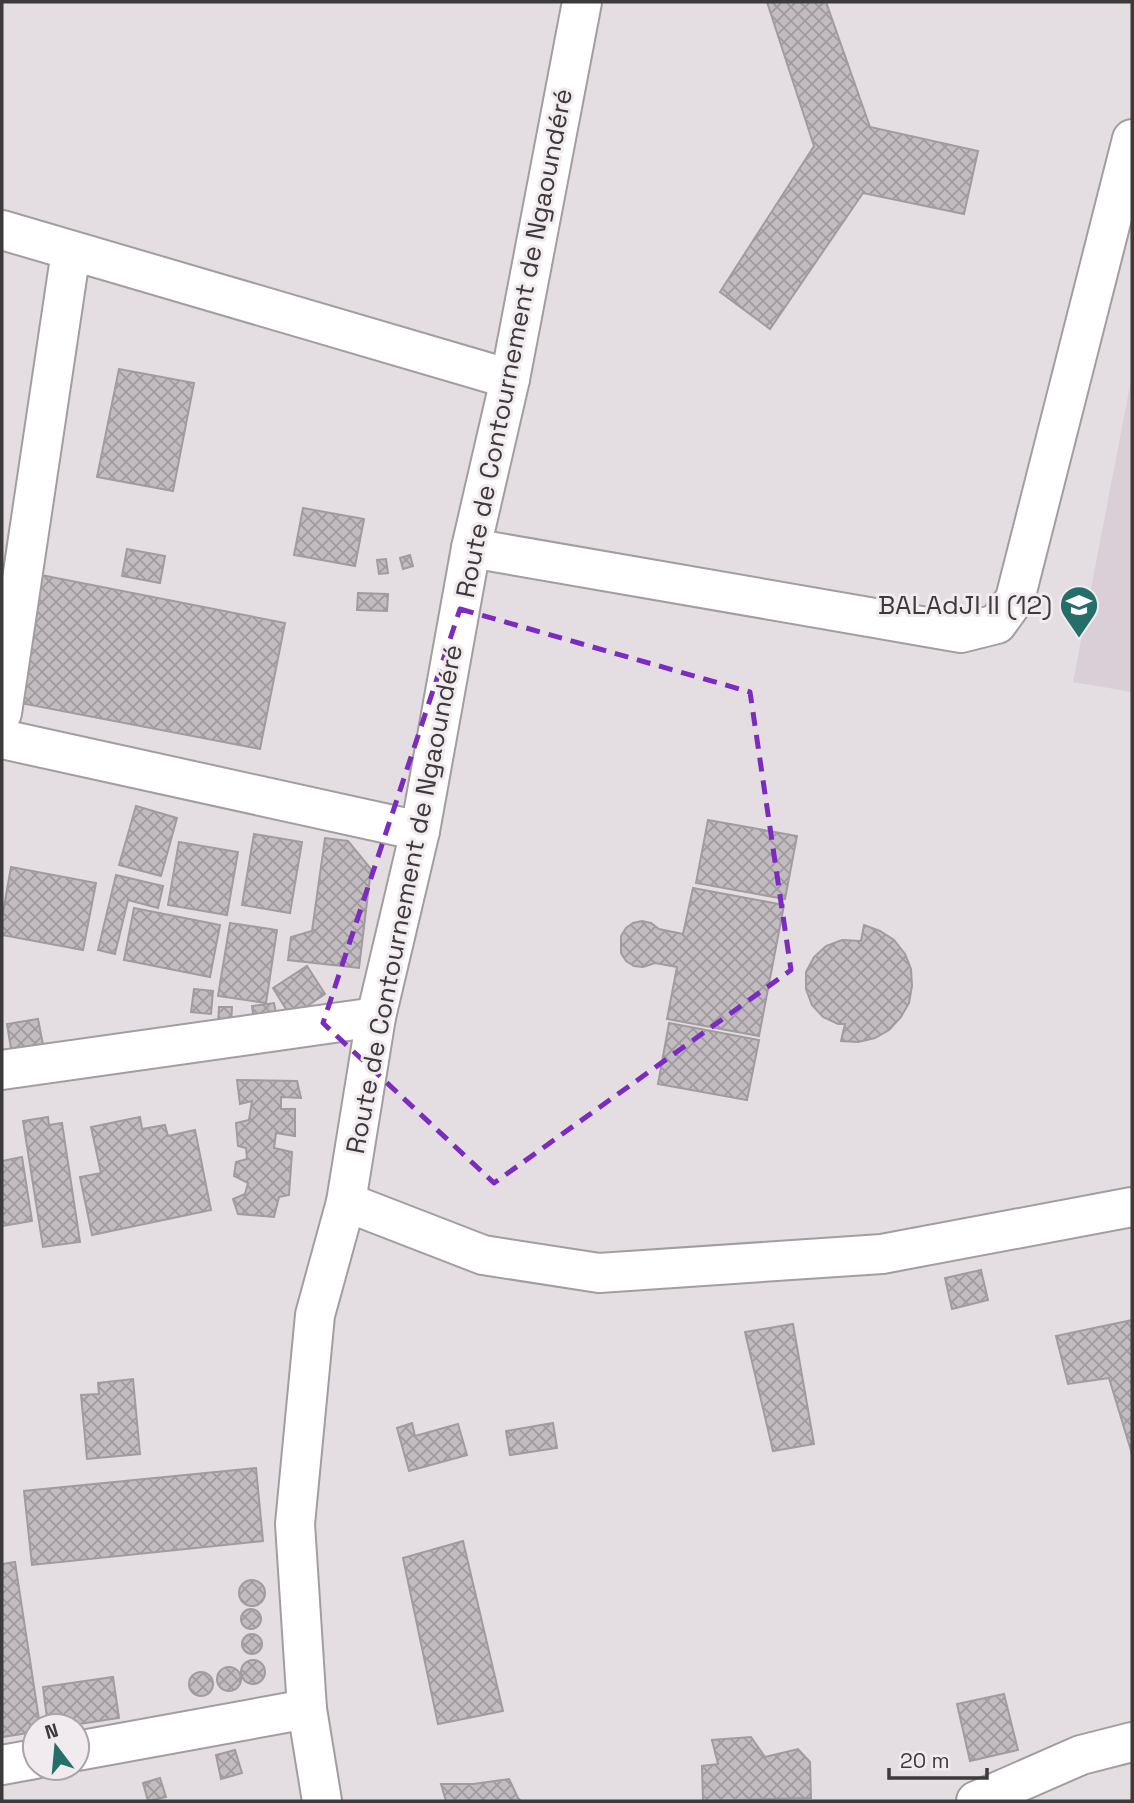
<svg xmlns="http://www.w3.org/2000/svg" width="1134" height="1803" viewBox="0 0 1134 1803" font-family="'Space Grotesk',sans-serif">
<style>
.built{fill:#dbcfd7}
.building{fill:url(#building-cross-hatch);stroke:#a19b9f;stroke-width:2}
.lines{fill:none;stroke-linecap:round;stroke-linejoin:round}
.minor-casing{stroke:#a29da0;stroke-width:42}
.minor{stroke:#fff;stroke-width:38}
.marked{fill:none;stroke:#7b2cbf;stroke-width:5;stroke-dasharray:14 9;stroke-linejoin:round}
.labels{text-anchor:middle;dominant-baseline:central;stroke-width:6;stroke-linejoin:round;paint-order:stroke}
.street-label{font-size:26px;fill:#3c3a3b;stroke:#f1ebef}
.poi-label{font-size:26px;fill:#3c3a3b;stroke:#f1ebef;text-anchor:end}
</style>
<defs>
<pattern id="building-cross-hatch" width="8" height="8" patternUnits="userSpaceOnUse" patternTransform="scale(1.75)"><rect width="8" height="8" fill="#c2bcc0"/><path d="M0 0l8 8M0 8l8-8" fill="none" stroke="#9f9a9d"/></pattern>
</defs>
<rect width="100%" height="100%" fill="#e4dee2"/>
<polygon class="built" points="1132,375 1132,692 1073,682"/>
<g class="building">
<polygon points="767,2 826,2 870,127 978,151 964,214 863,193 770,329 720,292 814,146"/>
<polygon points="119,369 194,383 173,491 97,477"/>
<polygon points="303,508 364,519 355,566 294,555"/>
<polygon points="127,549 165,556 160,583 122,576"/>
<polygon points="410,555 413,566 403,569 400,558"/>
<polygon points="386,559 388,573 379,574 377,560"/>
<polygon points="36,574 285,623 260,749 10,701"/>
<polygon points="358,593 388,594 387,611 357,610"/>
<polygon points="136,806 177,818 161,876 119,865"/>
<polygon points="708,820 797,836 785,899 696,883"/>
<polygon points="254,834 302,842 290,913 242,905"/>
<polygon points="325,838 348,841 371,869 359,968 288,960 291,937 312,931"/>
<polygon points="179,842 238,852 227,915 168,905"/>
<polygon points="11,867 96,883 83,950 2,935 2,918"/>
<polygon points="116,875 163,886 158,908 128,900 115,954 98,950"/>
<polygon points="693,888 784,905 759,1036 667,1019 677,967 655,963 643,967 634,966 626,961 621,953 621,936 626,928 633,923 642,921 651,923 659,929 683,934"/>
<polygon points="134,908 220,925 210,977 124,960"/>
<polygon points="230,923 277,930 266,1003 218,996"/>
<polygon points="864,925 880,931 894,940 905,954 911,969 912,986 909,1003 901,1017 889,1030 875,1038 858,1042 841,1041 845,1024 838,1024 823,1017 812,1005 806,989 806,972 814,957 826,946 842,940 861,941"/>
<polygon points="307,966 325,994 291,1017 273,988"/>
<polygon points="194,989 213,991 211,1014 191,1012"/>
<polygon points="274,1003 278,1023 255,1027 252,1006"/>
<polygon points="219,1007 232,1007 231,1026 218,1025"/>
<polygon points="38,1019 44,1050 12,1055 7,1024"/>
<polygon points="669,1023 759,1040 747,1100 658,1084"/>
<polygon points="237,1080 297,1081 301,1098 281,1097 281,1109 295,1109 295,1136 276,1133 274,1148 292,1152 289,1195 279,1197 274,1217 238,1214 233,1199 245,1194 248,1183 234,1176 236,1162 247,1159 246,1148 238,1146 236,1123 249,1120 252,1101 240,1104"/>
<polygon points="48,1117 49,1125 62,1123 80,1242 43,1247 23,1121"/>
<polygon points="140,1117 142,1129 165,1125 168,1136 195,1130 211,1210 92,1235 80,1177 101,1173 91,1127"/>
<polygon points="22,1157 32,1221 2,1226 2,1161"/>
<polygon points="981,1270 988,1300 952,1309 945,1278"/>
<polygon points="1132,1320 1132,1454 1109,1378 1068,1384 1056,1336"/>
<polygon points="793,1324 814,1444 773,1451 745,1332"/>
<polygon points="133,1379 140,1454 87,1459 81,1395 99,1394 98,1383"/>
<polygon points="412,1423 415,1436 458,1424 467,1455 409,1471 397,1428"/>
<polygon points="553,1423 557,1448 510,1455 506,1431"/>
<polygon points="256,1468 263,1541 32,1565 24,1491"/>
<polygon points="463,1541 503,1711 438,1724 403,1558"/>
<polygon points="15,1562 40,1726 35,1726 35,1732 2,1737 2,1564"/>
<circle cx="252" cy="1593" r="13"/>
<circle cx="251" cy="1619" r="10"/>
<circle cx="252" cy="1644" r="10"/>
<circle cx="253" cy="1672" r="12"/>
<circle cx="229" cy="1679" r="12"/>
<circle cx="201" cy="1684" r="12"/>
<polygon points="113,1677 119,1718 66,1726 48,1726 43,1687"/>
<polygon points="1004,1694 1018,1750 970,1761 957,1704"/>
<polygon points="751,1737 765,1757 798,1749 810,1762 811,1798 703,1801 702,1766 718,1764 712,1740"/>
<polygon points="235,1750 242,1773 221,1779 216,1755"/>
<polygon points="160,1778 166,1797 148,1801 143,1783"/>
<polygon points="509,1779 518,1798 521,1801 446,1801 441,1784 473,1784"/>
</g>
<g class="lines">
<g class="minor-casing">
<g id="minor">
<polyline points="2,230 510,379"/>
<polyline points="471,548 961,633 997,624 1015,599 1132,139"/>
<polyline points="2,713 71,251"/>
<polyline points="2,739 420,831"/>
<polyline points="2,1070 376,1017"/>
<polyline points="346,1202 483,1255 599,1273 882,1254 1132,1207"/>
<polyline points="77,1751 307,1709"/>
<polyline points="2,1765 35,1759"/>
<polyline points="322,1801 307,1709 295,1524 315,1315 346,1202 376,1017 420,831 471,548 510,379 582,2"/>
<polyline points="976,1801 1081,1755 1132,1742"/>
</g>
</g>
<use href="#minor" class="minor"/>
</g>
<path class="marked" d="M460,609L750,692L791,970L494,1183L323,1023Z"/>
<defs>
<g id="school-pin" transform="scale(2.0125)"><path d="M0 17L-7.5 6A9.5 9.5 0 1 1 7.5 6Z" fill="#256f6b" stroke="#f1ebef"/><path d="M0-5L7-2L0 1L-7-2ZM-4 1L0 2.5L4 1V4Q0 6-4 4Z" fill="#fff"/></g>
</defs>
<g fill-rule="evenodd">
<use href="#school-pin" x="1079" y="605"/>
</g>
<g class="labels">
<g class="street-label">
<text transform="translate(514 343) rotate(-79)">Route de Contournement de Ngaoundéré</text>
<text transform="translate(404 899) rotate(-79)">Route de Contournement de Ngaoundéré</text>
</g>
<g class="poi-label">
<text x="1052" y="605">BALAdJI II (12)</text>
</g>
</g>
<rect width="1134" height="1803" fill="none" stroke="#3c3a3b" stroke-width="7"/>
<g transform="translate(56 1747) rotate(344)"><circle r="33" fill="#f1ebef" stroke="#a9a4a7" stroke-width="2"/>
<path d="M0-5L12 26L0 18L-12 26Z" fill="#256f6b"/>
<text y="-10" font-size="19" font-weight="bold" text-anchor="middle" fill="#3c3a3b">N</text>
</g>
<path d="M889 1768v10h98v-10" fill="none" stroke="#3c3a3b" stroke-width="3.5"/>
<text x="900" y="1768" font-size="21" fill="#3c3a3b" stroke="#f1ebef" stroke-width="5" paint-order="stroke">20 m</text>
</svg>
